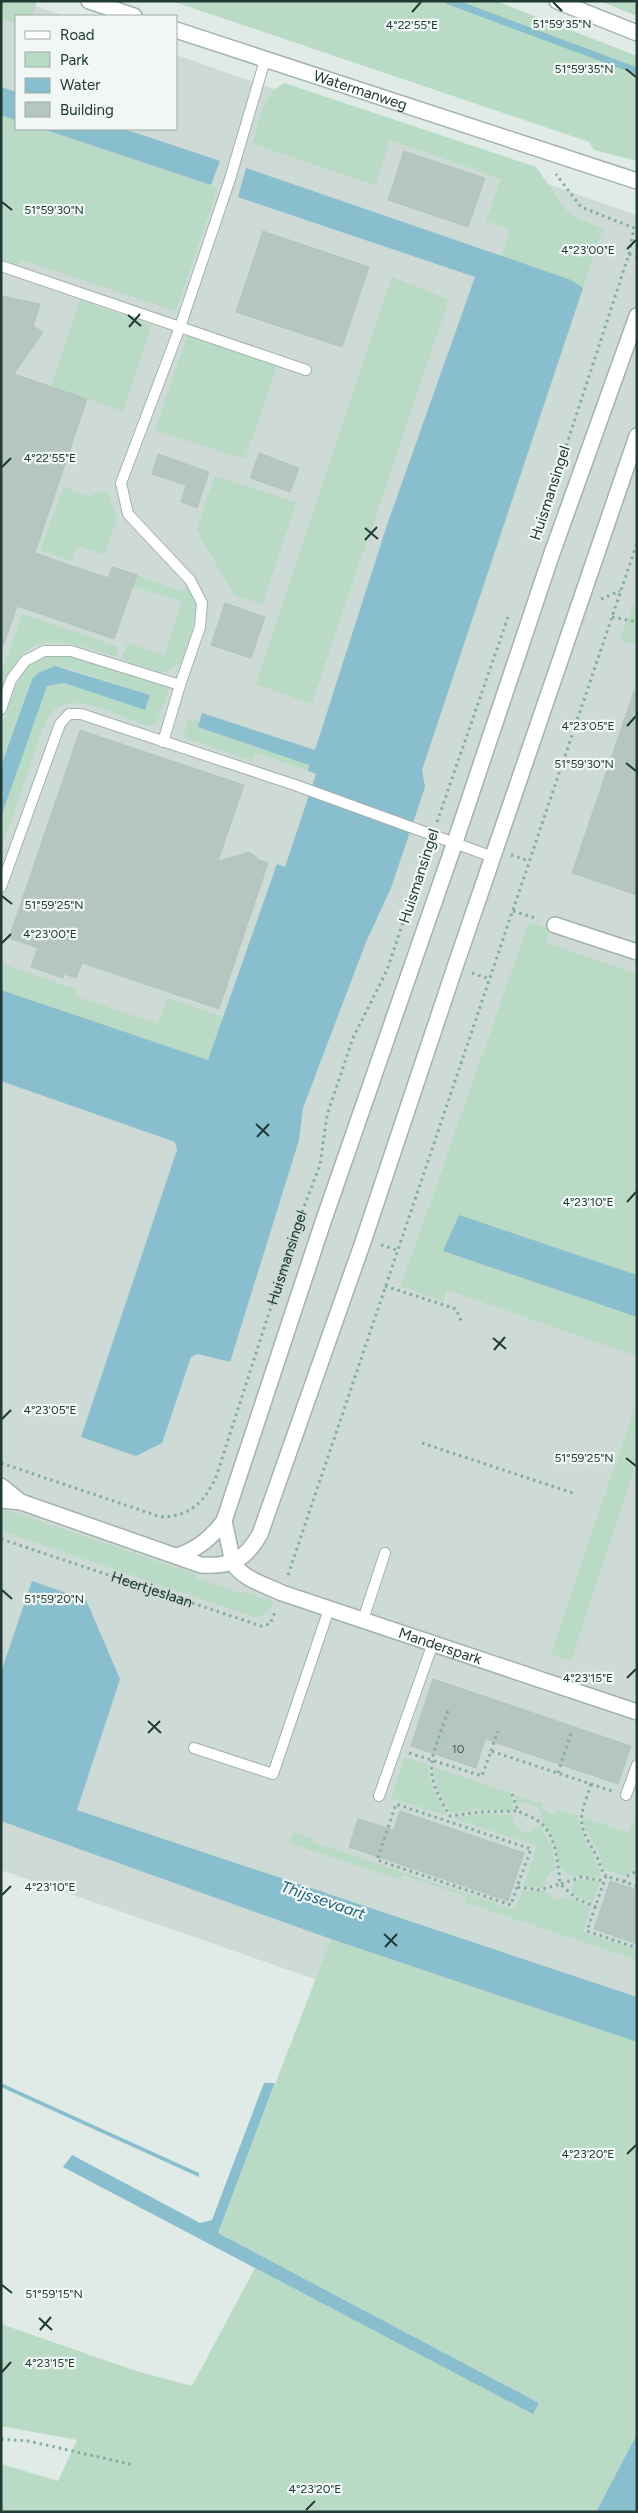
<svg xmlns="http://www.w3.org/2000/svg" width="638" height="2513" viewBox="0 0 638 2513" font-family="Figtree,sans-serif">
<style>
.built{fill:#cedad5}
.green{fill:#b9dbc5}
.water{fill:#88bece}
.lines{fill:none;stroke-linecap:round;stroke-linejoin:round}
.stream{stroke:#88bece;stroke-width:7}
.building{fill:#b5c5bf;stroke:#b2c4be}
.service-casing{stroke:#a3b2ad;stroke-width:12}
.minor-casing{stroke:#a3b2ad;stroke-width:18}
.tertiary-casing{stroke:#a3b2ad;stroke-width:18}
.path{stroke:#81ada3;stroke-width:3;stroke-dasharray:2.5 4;stroke-linecap:butt}
.service{stroke:#fff;stroke-width:10}
.minor{stroke:#fff;stroke-width:15}
.tertiary{stroke:#fff;stroke-width:15}
.ticks{fill:none;stroke:#213a35;stroke-width:2}
.labels{text-anchor:middle;dominant-baseline:central;stroke-width:4.5;stroke-linejoin:round;paint-order:stroke}
.number-label{font-size:12px;fill:#465d58}
.street-label{font-size:15px;fill:#213a35;stroke:#f0f7f4}
.water-label{font-size:16px;font-style:italic;fill:#1d5f74;stroke:#f0f7f4}
.ticks-label{font-size:12px;text-anchor:middle;fill:#213a35;stroke:#f0f7f4;stroke-width:4.5;stroke-linejoin:round;paint-order:stroke}
</style>
<rect width="100%" height="100%" fill="#e0eae6"/>
<polygon class="built" points="1,1 22,1 65,16 16,16 16,129 176,129 176,55 637,215 637,2091 1,1870"/>
<g class="green">
<polygon points="1,1 37,1 32,16 16,16 16,23 1,18"/>
<polygon points="172,1 496,1 637,56 637,161 594,150 589,142"/>
<polygon points="600,1 637,1 637,16"/>
<path d="M284,83L536,167L570,215L603,229L583,288L571,280L502,256L510,230L486,221L501,179L390,140L375,185L253,144C259,122 261,96 284,83Z"/>
<polygon points="1,115 16,120 16,129 43,129 218,188 176,311 22,260 19,265 1,259"/>
<polygon points="392,277 449,299 312,704 256,684"/>
<polygon points="80,300 152,325 123,411 51,386"/>
<polygon points="187,335 277,366 245,459 155,430"/>
<polygon points="215,476 297,503 262,604 234,595 196,529"/>
<polygon points="64,487 89,496 106,490 117,519 104,555 78,546 72,561 40,550"/>
<polygon points="136,575 183,592 185,588 190,590 200,604 181,663 162,673 121,659 128,643 164,655 182,602 132,586"/>
<polygon points="637,593 637,646 620,640"/>
<path d="M22,614L119,647L116,657C62,639 25,625 1,691V674Z"/>
<path d="M46,655H70L169,688L157,723L151,726C128,721 81,694 60,706C54,709 50,715 46,721L1,849V817L47,686L64,683L145,709L150,695L65,667L31,679L1,766V729L19,677L27,666Z"/>
<polygon points="189,718 200,721 198,727 309,765 308,771 256,753 253,761 183,737"/>
<polygon points="529,922 550,929 546,943 637,974 637,1275 459,1215 443,1251 637,1317 637,1356 447,1290 443,1301 401,1286"/>
<polygon points="1,963 77,990 75,996 158,1024 168,998 223,1017 208,1060 1,990"/>
<polygon points="637,1400 637,1460 571,1661 551,1654"/>
<path d="M1,1508L198,1575L197,1578L239,1593L245,1592L273,1601C269,1612 266,1616 255,1617L1,1531Z"/>
<path d="M405,1757L428,1765C429,1786 438,1798 447,1816L391,1798Z"/>
<polygon points="433,1767 510,1793 514,1809 513,1811 478,1809 451,1813 437,1789"/>
<path d="M514,1795L543,1804L542,1810L554,1815L557,1809L578,1816C580,1839 597,1855 601,1877L572,1876L560,1869L554,1841L542,1821L539,1808L526,1802L517,1805Z"/>
<path d="M637,1812V1868L624,1876L603,1869C601,1850 586,1836 582,1817L629,1833Z"/>
<path d="M482,1814L512,1815C513,1831 528,1839 540,1825L552,1847L556,1869L547,1876L544,1887H523L537,1846L452,1818Z"/>
<polygon points="293,1832 313,1839 313,1842 515,1910 522,1891 546,1891 556,1900 569,1897 590,1908 583,1932 637,1950 637,1960 464,1902 466,1896 403,1875 401,1880 289,1843"/>
<polygon points="589,1879 600,1881 592,1904 572,1893 574,1880"/>
<polygon points="331,1939 637,2042 637,2434 596,2512 1,2512 1,2464 58,2481 77,2440 1,2426 1,2324 136,2371 192,2386 255,2268 533,2413 539,2403 218,2233"/>
</g>
<g class="water">
<polygon points="1,87 16,92 16,120 1,115"/>
<polygon points="43,129 124,129 220,161 211,185"/>
<polygon points="246,168 502,256 571,280 583,288 422,770 425,787 391,888 366,942 303,1108 299,1140 230,1362 198,1354 191,1357 162,1443 136,1456 81,1437 177,1150 175,1142 1,1081 1,990 208,1060 277,864 285,867 316,774 308,771 309,765 198,727 202,713 315,750 387,525 475,277 238,197"/>
<polygon points="55,666 150,695 145,710 64,683 47,686 1,817 1,766 32,679 38,673"/>
<polygon points="459,1215 637,1275 637,1317 443,1251"/>
<polygon points="32,1581 86,1600 120,1679 77,1810 637,1997 637,2042 331,1939 1,1821 1,1672"/>
<polygon points="1,2083 199,2173 199,2177 1,2087"/>
<polygon points="264,2083 275,2083 218,2233 539,2403 533,2414 63,2167 72,2155 200,2223 212,2220"/>
<polygon points="637,2434 637,2512 596,2512"/>
</g>
<g class="lines">
<polyline class="stream" points="449,1 637,71"/>
</g>
<g class="building">
<polygon points="404,151 485,178 468,227 388,200"/>
<polygon points="263,231 369,267 342,347 236,312"/>
<polygon points="1,296 40,304 33,326 43,332 14,374 87,399 35,553 108,578 112,567 137,575 114,639 17,606 4,644 1,643"/>
<polygon points="259,453 299,468 290,492 250,478"/>
<polygon points="158,454 209,472 197,508 181,502 186,485 152,474"/>
<polygon points="225,603 265,617 251,658 211,645"/>
<polygon points="634,691 637,691 637,895 572,873"/>
<polygon points="80,730 244,785 218,861 250,852 259,860 268,863 219,1009 82,963 76,978 64,974 63,978 31,967 38,948 9,938"/>
<polygon points="433,1679 631,1746 618,1784 485,1739 476,1768 411,1746"/>
<polygon points="400,1811 524,1853 508,1901 349,1847 358,1819 394,1830"/>
<polygon points="610,1881 637,1890 637,1944 594,1929"/>
</g>
<g class="lines">
<g class="service-casing">
<g id="service">
<polyline points="1,266 306,370"/>
<polyline points="1,709 11,680 25,661 44,651 71,651 180,685 200,627 202,603 190,580 128,514 121,483 180,327 230,179 265,60"/>
<polyline points="163,742 180,685"/>
<polyline points="1,887 60,724 69,714 81,714 295,785 493,857"/>
<polyline points="363,1620 385,1553"/>
<polyline points="194,1748 273,1774 329,1609"/>
<polyline points="626,1795 637,1765"/>
<polyline points="379,1796 433,1643"/>
</g>
</g>
<g class="minor-casing">
<g id="minor">
<polyline points="89,1 134,16"/>
<polyline points="557,1 637,33"/>
<path id="s3" d="M176,30L637,181"/>
<polyline points="555,925 637,952"/>
<path id="s4" d="M224,1521L233,1563C243,1579 265,1585 282,1593L637,1712"/>
</g>
</g>
<g class="tertiary-casing">
<g id="tertiary">
<polyline points="1,1486 21,1502"/>
<path d="M1,1500L21,1502L201,1565C230,1567 245,1561 260,1534L364,1239L455,967L637,436"/>
<path d="M178,1556C199,1548 211,1538 224,1521L322,1225L455,842L551,556L637,316"/>
</g>
</g>
<g class="path">
<polyline points="629,254 637,257"/>
<polyline points="540,526 629,254 634,228 581,207 556,174"/>
<polyline points="601,599 620,591"/>
<polyline points="612,617 637,622"/>
<polyline points="437,822 508,617"/>
<polyline points="511,855 529,861"/>
<polyline points="513,911 538,919"/>
<polyline points="472,973 490,979"/>
<polyline points="381,1245 397,1250"/>
<polyline points="385,1286 456,1309 462,1323"/>
<polyline points="422,1443 576,1494"/>
<path id="s1" d="M1,1463L161,1517C190,1516 204,1503 216,1477L300,1217L320,1165L327,1115L353,1038L387,970L428,849"/>
<path id="s2" d="M1,1539L261,1626L270,1624L276,1610"/>
<polyline points="288,1575 637,543"/>
<path d="M448,1711C432,1760 420,1768 450,1816L480,1812L518,1811"/>
<polyline points="491,1751 498,1731"/>
<polyline points="409,1753 482,1776 491,1751 612,1791"/>
<polyline points="558,1773 571,1733"/>
<path d="M591,1784C579,1821 576,1820 596,1855C600,1862 600,1870 606,1876"/>
<path d="M512,1794L518,1811C525,1815 536,1818 542,1824C557,1839 558,1865 560,1884L581,1877L605,1881"/>
<polyline points="624,1882 626,1877 637,1871"/>
<polyline points="637,1886 606,1876 587,1931 637,1948"/>
<polyline points="517,1887 511,1905 377,1860 396,1804 531,1849 517,1887 540,1890 560,1884 577,1899 596,1907"/>
<polyline points="1,2439 28,2441 134,2465"/>
</g>
<use href="#service" class="service"/>
<use href="#minor" class="minor"/>
<use href="#tertiary" class="tertiary"/>
</g>
<path class="ticks" d="M553,2L562,11M412,12L421,2M626,69L636,77M2,202L12,210M627,249L636,240M128,315L141,326M129,327L140,314M2,467L11,458M365,528L378,539M365,540L377,527M627,726L636,716M626,763L636,771M2,896L12,904M2,943L11,934M256,1124L269,1136M257,1137L269,1124M627,1202L636,1192M493,1338L506,1349M494,1350L505,1337M2,1419L11,1410M626,1458L636,1466M2,1590L12,1599M627,1678L636,1669M148,1721L161,1733M148,1733L160,1721M2,1895L11,1886M384,1934L397,1946M385,1947L397,1934M627,2154L636,2145M2,2285L12,2293M39,2318L52,2330M40,2330L51,2317M2,2372L11,2362M306,2510L315,2501"/>
<g class="labels">
<g class="number-label">
<text x="458" y="1749">10</text>
</g>
<g class="street-label">
<text stroke="none"><textPath href="#s3" startOffset="194">Watermanweg</textPath></text>
<text transform="translate(550 493) rotate(-72)">Huismansingel</text>
<text transform="translate(419 876) rotate(-72)">Huismansingel</text>
<text stroke="none"><textPath href="#s1" startOffset="472">Huismansingel</textPath></text>
<text stroke="none"><textPath href="#s2" startOffset="159">Heertjeslaan</textPath></text>
<text stroke="none"><textPath href="#s4" startOffset="268">Manderspark</textPath></text>
</g>
<g class="water-label">
<text transform="translate(323 1900) rotate(19)">Thijssevaart</text>
</g>
</g>
<g class="ticks-label">
<text x="562" y="28">51°59'35"N</text>
<text x="412" y="29">4°22'55"E</text>
<text x="584" y="73">51°59'35"N</text>
<text x="54" y="214">51°59'30"N</text>
<text x="588" y="254">4°23'00"E</text>
<text x="50" y="462">4°22'55"E</text>
<text x="588" y="730">4°23'05"E</text>
<text x="584" y="768">51°59'30"N</text>
<text x="54" y="909">51°59'25"N</text>
<text x="50" y="938">4°23'00"E</text>
<text x="588" y="1206">4°23'10"E</text>
<text x="50" y="1414">4°23'05"E</text>
<text x="584" y="1462">51°59'25"N</text>
<text x="54" y="1603">51°59'20"N</text>
<text x="588" y="1682">4°23'15"E</text>
<text x="50" y="1891">4°23'10"E</text>
<text x="588" y="2158">4°23'20"E</text>
<text x="54" y="2298">51°59'15"N</text>
<text x="50" y="2367">4°23'15"E</text>
<text x="315" y="2493">4°23'20"E</text>
</g>
<rect width="638" height="2513" fill="none" stroke="#213a35" stroke-width="5"/>
<rect x="15" y="15" width="162" height="115" fill="#f0f7f4" stroke="#9daba8"/>
<rect x="25" y="31" width="25" height="8" fill="#ffffff" stroke="#9daba8"/>
<text x="60" y="40" font-size="15" fill="#213a35">Road</text>
<rect x="25" y="52" width="25" height="15" fill="#b9dbc5" stroke="#9daba8"/>
<text x="60" y="65" font-size="15" fill="#213a35">Park</text>
<rect x="25" y="78" width="25" height="15" fill="#88bece" stroke="#9daba8"/>
<text x="60" y="90" font-size="15" fill="#213a35">Water</text>
<rect x="25" y="102" width="25" height="15" fill="#b5c5bf" stroke="#9daba8"/>
<text x="60" y="115" font-size="15" fill="#213a35">Building</text>
</svg>
